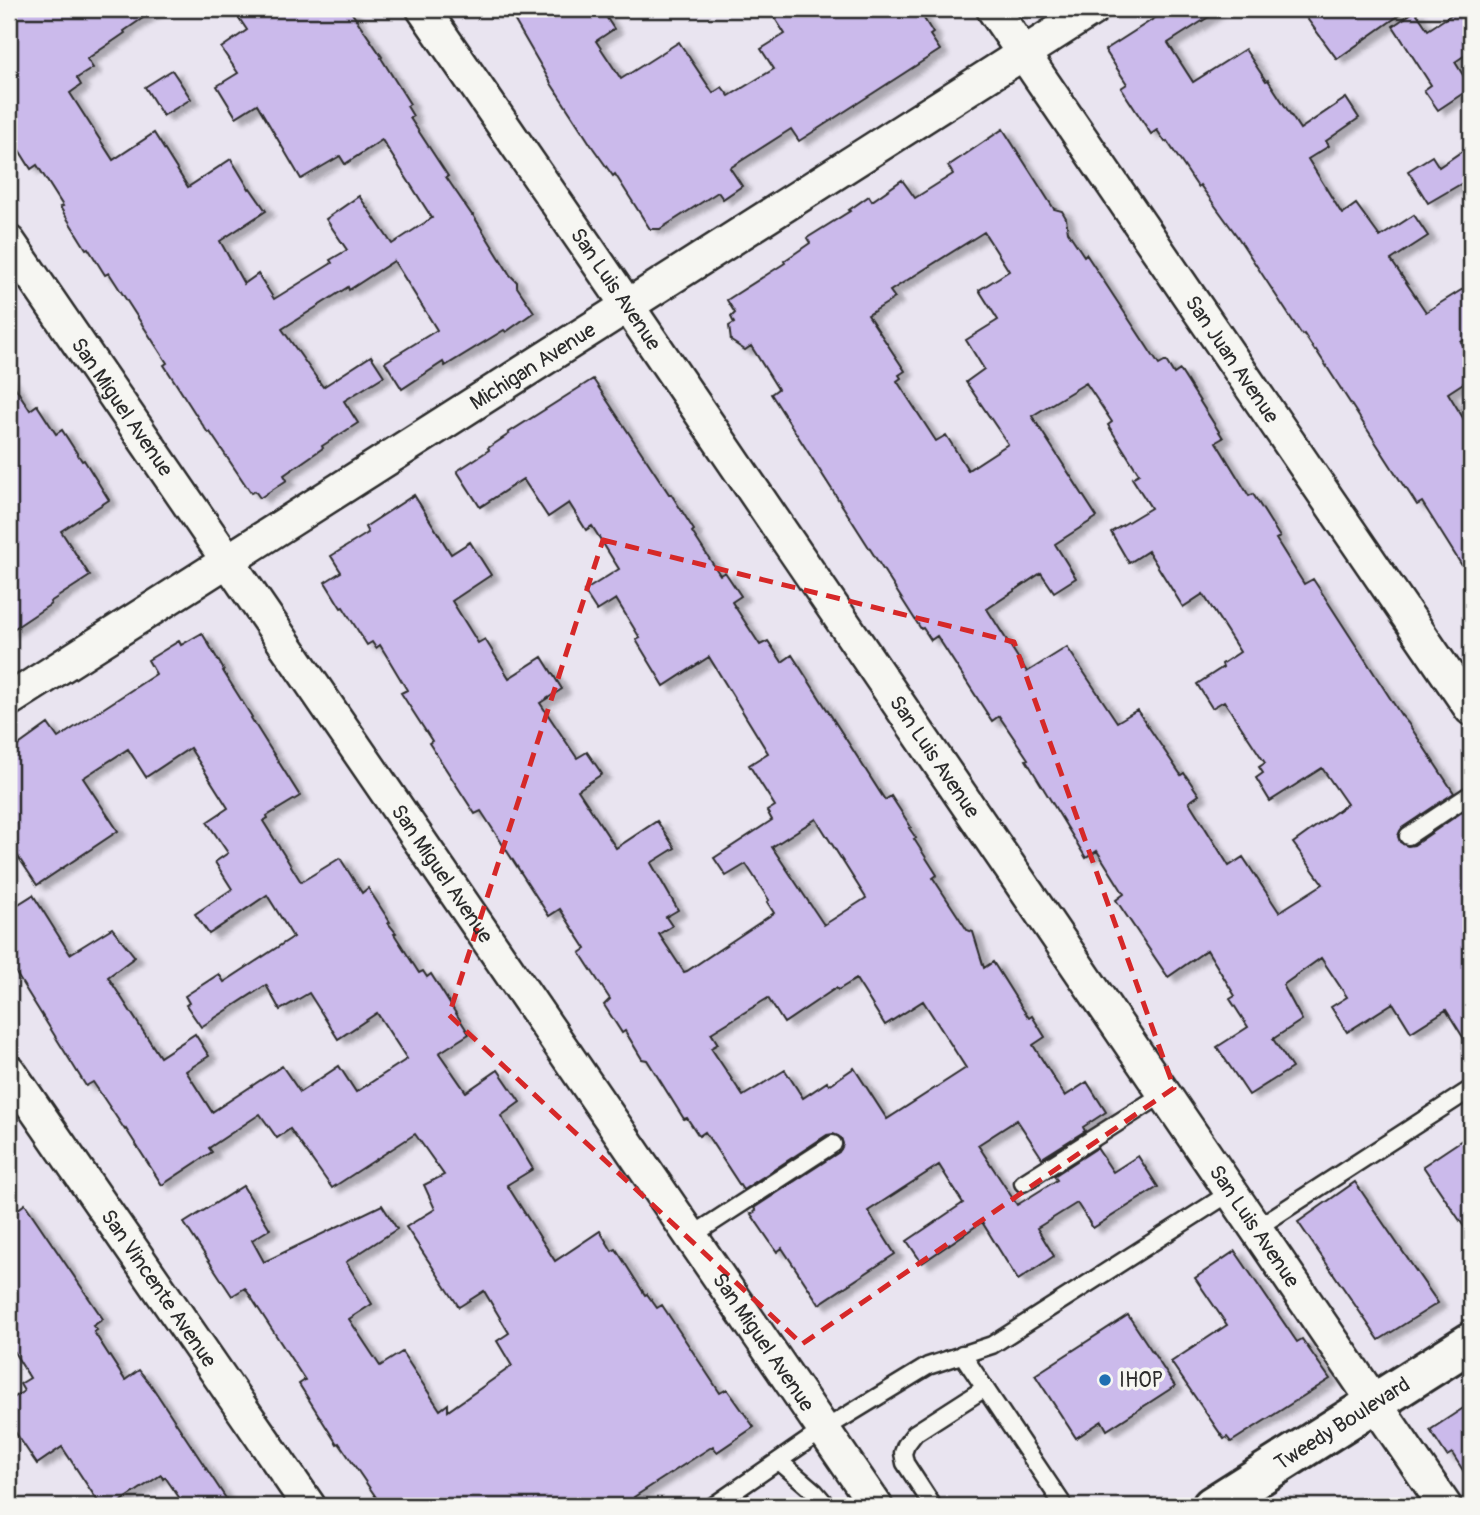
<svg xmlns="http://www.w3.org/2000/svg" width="1480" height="1515" viewBox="0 0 1480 1515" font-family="Pangolin,sans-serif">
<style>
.building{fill:#cbbaeb;stroke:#2b2b2b;stroke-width:2;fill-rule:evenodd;filter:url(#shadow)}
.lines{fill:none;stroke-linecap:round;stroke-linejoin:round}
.service-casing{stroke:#2b2b2b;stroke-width:21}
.minor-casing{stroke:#2b2b2b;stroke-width:37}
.secondary-casing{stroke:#2b2b2b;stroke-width:44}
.service{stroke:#f6f6f2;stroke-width:16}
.minor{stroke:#f6f6f2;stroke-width:32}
.secondary{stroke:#f6f6f2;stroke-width:38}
.marked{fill:none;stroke:#d62828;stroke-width:5;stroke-dasharray:14 9;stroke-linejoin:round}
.poi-dot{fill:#1f6fb2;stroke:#f6f6f2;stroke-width:2.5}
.labels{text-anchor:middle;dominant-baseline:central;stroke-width:7;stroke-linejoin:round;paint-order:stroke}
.street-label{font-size:21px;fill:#2b2b2b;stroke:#f6f6f2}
.poi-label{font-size:21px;fill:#2b2b2b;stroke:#f6f6f2;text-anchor:start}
</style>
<defs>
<filter id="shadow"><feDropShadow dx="8" dy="4.5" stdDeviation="2" flood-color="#0004"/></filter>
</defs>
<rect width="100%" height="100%" fill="#e9e4f0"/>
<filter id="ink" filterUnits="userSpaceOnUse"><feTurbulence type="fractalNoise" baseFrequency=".0143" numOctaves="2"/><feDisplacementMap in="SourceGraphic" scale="14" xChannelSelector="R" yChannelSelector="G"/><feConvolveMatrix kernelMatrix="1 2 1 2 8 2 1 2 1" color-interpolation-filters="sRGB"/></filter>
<g filter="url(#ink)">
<g class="building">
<polygon points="9,9 156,9 124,31 125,33 87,59 93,68 77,78 81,85 70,93 113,160 154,133 188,187 231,159 249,189 250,188 266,211 220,241 244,284 258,274 274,299 332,263 330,260 347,250 326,219 359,196 392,244 432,218 382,140 345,164 340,156 301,179 257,104 236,117 217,86 238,73 221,48 247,30 233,9 349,9 382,57 381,58 410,104 407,106 413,116 410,118 448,176 446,177 472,215 473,215 510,275 517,282 517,287 534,312 506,332 504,330 445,366 443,362 402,389 385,362 437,330 394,261 349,290 348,287 282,329 323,387 371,356 384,376 344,401 358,423 322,446 323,448 284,475 287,480 260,498 255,491 251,493 210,432 208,433 200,421 164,365 167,363 109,273 105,275 88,248 86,249 60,207 63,206 37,165 31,169 9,134"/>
<polygon points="508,9 601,9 614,29 596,41 621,79 679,42 713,93 722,87 729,96 774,69 761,49 785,34 769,9 918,9 933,33 930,35 940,50 799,141 791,129 730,168 742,186 723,199 718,192 660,229 650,229 615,174 613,176 593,148 552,85"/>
<polygon points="1169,9 1221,9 1168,43 1193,82 1245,49 1266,81 1268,80 1300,129 1346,98 1359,118 1326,141 1329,146 1308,159 1342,214 1356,204 1380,237 1414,215 1428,236 1391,260 1426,312 1471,284 1471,336 1461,342 1471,357 1471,378 1448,393 1471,431 1471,580 1422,502 1417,505 1406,488 1405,488 1316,350 1315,351 1304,334 1302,335 1237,236 1200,185 1198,187 1167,141 1165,142 1157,130 1151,134 1121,88 1127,84 1105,50"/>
<polygon points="1300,9 1408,9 1337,59"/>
<polygon points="1460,9 1471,9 1471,51 1455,62 1471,88 1438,110 1424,90 1431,85 1393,26 1415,11 1428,30"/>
<polygon points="172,70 191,99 163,116 145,87"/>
<path d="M1003,129L1054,209L1062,211L1066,218L1068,232L1084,256L1086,254L1159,365L1166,361L1174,374L1180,370L1223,438L1216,442L1249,496L1253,494L1280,537L1276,539L1304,584L1313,579L1401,715L1408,723L1454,793L1402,828L1398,836L1400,842L1408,846L1414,845L1465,810L1471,819V1050L1446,1010L1411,1032L1393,1003L1347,1032L1331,1007L1347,997L1321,958L1283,985L1302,1020L1273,1039L1292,1068L1249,1095L1217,1047L1248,1027L1230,999L1235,996L1207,950L1168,977L1116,900L1124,894L1097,851L1086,858L1026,760L1028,759L999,716L992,721L937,636L931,640L923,628L921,629L771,394L778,389L751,346L745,350L731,341L729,326L734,323L731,317L735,313L727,300L785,263L784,261L810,243L807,238L850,211L849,210L869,196L872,201L902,180L915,198L953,174L948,166ZM984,232L1009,271L979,290L998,320L966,340L984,369L966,382L1008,444L968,470L946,435L936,441L897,381L901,378L899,375L905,371L868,315L895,298L890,291ZM1086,383L1112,422L1108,425L1139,474L1132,478L1151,508L1111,532L1129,563L1148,551L1183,607L1203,594L1240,652L1222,664L1223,667L1197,684L1212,708L1224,701L1265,763L1259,767L1263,773L1256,778L1270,801L1322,768L1347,804L1293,843L1323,884L1279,912L1243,857L1229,866L1189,802L1199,795L1184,773L1181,775L1137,710L1117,722L1067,647L1027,672L987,609L1041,573L1054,592L1076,578L1055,544L1097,517L1032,416Z"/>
<polygon points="1471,145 1471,178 1428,203 1408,171 1432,156 1439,167"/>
<polygon points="9,378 30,410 37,405 56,434 62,430 82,461 84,460 109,500 61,531 90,576 50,602 51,604 9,632"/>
<path d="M593,379L669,494H671L694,530L692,532L720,575L725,572L741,596L732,602L760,645L768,641L782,662L792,655L885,800L891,796L911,827L909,828L916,838L914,839L937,875L933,878L967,930L973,932L984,968L993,962L1022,1008L1029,1018L1032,1016L1045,1037L1033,1045L1065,1096L1087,1082L1106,1112L1083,1127L1085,1131L1042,1158L1017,1120L978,1145L1017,1205L1057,1180L1054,1176L1097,1148L1113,1172L1138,1156L1158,1187L1093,1228L1077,1203L1037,1228L1054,1256L1018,1280L982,1222L922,1263L907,1241L963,1203L939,1165L868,1211L895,1254L819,1304L782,1248L777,1252L751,1214L756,1211L754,1208L839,1152L843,1144L841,1138L833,1134L827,1135L743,1190L705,1132L699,1136L687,1118L684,1119L647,1060L642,1059L625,1031L622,1033L604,1005L610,999L580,953L586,949L560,909L549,916L481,811L475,814L429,743L432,741L401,693L407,690L380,645L376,648L372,642L367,645L343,607L341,608L325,582L341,572L331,556L368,533L365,527L414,495L451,554L470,542L491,575L452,601L478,643L485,639L509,678L542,657L562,689L540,703L577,758L587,752L602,774L578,790L616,848L657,821L675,848L651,863L678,910L666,917L672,926L659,934L684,972L687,971L774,913L767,902L769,900L746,864L726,876L714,858L772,820L767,811L775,806L749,765L768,753L709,657L664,686L636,640L640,638L616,599L597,611L584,591L619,569L592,526L586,530L569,503L548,517L523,479L480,507L457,471L489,450L488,448L509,434L508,433ZM816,819L866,898L824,925L772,847ZM856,979L885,1025L923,1001L966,1068L887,1119L854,1068L829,1085L827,1082L803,1098L785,1070L743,1096L711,1048L718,1044L711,1033L768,998L784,1023L836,988L838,990Z"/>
<polygon points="202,633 224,670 223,671 252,717 251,718 300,796 267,816 268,818 263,821 301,882 340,858 362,893 368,888 390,922 388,923 396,933 394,934 419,973 423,971 427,977 431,974 469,1034 439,1053 466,1092 498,1070 520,1102 501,1116 533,1169 507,1185 555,1261 600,1231 612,1251 616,1249 645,1295 647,1294 657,1308 662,1305 720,1393 727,1389 754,1427 717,1452 713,1446 634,1497 640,1506 382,1506 339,1443 337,1444 299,1384 305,1380 245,1288 232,1296 184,1223 243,1186 270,1229 252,1240 264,1262 382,1205 397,1229 346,1262 372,1304 349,1319 380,1366 402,1352 440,1410 448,1404 448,1411 512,1366 497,1341 509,1333 484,1291 459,1307 406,1227 435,1209 424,1185 444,1175 415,1134 332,1188 290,1129 277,1138 260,1114 209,1148 212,1152 162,1185 126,1129 125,1130 93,1082 86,1086 9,962 9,910 33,895 70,954 112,928 135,957 108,977 160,1057 195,1034 209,1056 186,1071 212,1112 282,1066 300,1092 339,1066 356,1092 407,1059 377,1013 338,1039 309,993 280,1010 266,985 201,1027 186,1005 189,1003 185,996 219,974 224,982 293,937 267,895 209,934 195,914 232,889 215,862 228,853 207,822 228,808 190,748 146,777 128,749 83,778 118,831 37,885 9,843 9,752 48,724 58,738 156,674 148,660 179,641 181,645"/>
<polygon points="1471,1134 1471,1237 1423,1166"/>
<polygon points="1355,1182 1438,1303 1379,1340 1298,1222"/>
<polygon points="25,1204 103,1319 93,1326 97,1330 94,1332 125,1380 139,1370 151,1385 231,1506 185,1506 165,1477 163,1479 161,1475 114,1506 101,1506 62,1447 37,1464 9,1423 9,1401 24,1391 20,1384 30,1378 9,1344 9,1216"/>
<polygon points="1235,1251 1297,1342 1302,1339 1330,1379 1231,1442 1227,1437 1224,1439 1171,1362 1227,1325 1195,1278"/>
<polygon points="1128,1315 1175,1386 1107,1430 1102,1421 1076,1438 1035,1375"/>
<polygon points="1471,1403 1471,1483 1452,1453 1447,1456 1430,1430"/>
</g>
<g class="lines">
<g class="service-casing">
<g id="service">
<polyline points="1408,836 1471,794"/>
<polyline points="1023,1183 1163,1094"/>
<polyline points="1255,1229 1471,1089"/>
<polyline points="690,1237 833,1144"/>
<polyline points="962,1354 1064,1506"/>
<polyline points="779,1461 815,1492 827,1506"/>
<polyline points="713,1506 823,1430 928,1366 992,1345 1231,1192"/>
<polyline points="933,1506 905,1463 903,1453 906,1445 915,1433 985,1388"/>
</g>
</g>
<g class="minor-casing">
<g id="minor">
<path id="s1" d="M423,9L627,305L1445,1506"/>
<path id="s2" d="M993,9L1471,709"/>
<path id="s3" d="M9,242L876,1506"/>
<path id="s4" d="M9,700L1093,9"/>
<path id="s5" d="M9,1071L309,1506"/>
</g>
</g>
<g class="secondary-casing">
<g id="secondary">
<path id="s6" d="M1212,1506L1471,1342"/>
</g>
</g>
<use href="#service" class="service"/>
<use href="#minor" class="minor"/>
<use href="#secondary" class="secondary"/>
</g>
</g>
<path class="marked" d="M603,540L1014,642L1174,1088L802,1344L449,1015Z"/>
<circle class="poi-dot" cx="1105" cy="1380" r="7"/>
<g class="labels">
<g class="street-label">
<text stroke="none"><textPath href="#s1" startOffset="340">San Luis Avenue</textPath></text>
<text stroke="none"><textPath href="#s2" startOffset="424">San Juan Avenue</textPath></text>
<text stroke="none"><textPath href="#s4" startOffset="621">Michigan Avenue</textPath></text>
<text stroke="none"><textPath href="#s3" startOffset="200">San Miguel Avenue</textPath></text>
<text stroke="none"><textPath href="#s1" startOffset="906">San Luis Avenue</textPath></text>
<text stroke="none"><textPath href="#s3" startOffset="766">San Miguel Avenue</textPath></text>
<text stroke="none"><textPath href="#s1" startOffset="1474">San Luis Avenue</textPath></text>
<text stroke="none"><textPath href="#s5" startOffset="264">San Vincente Avenue</textPath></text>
<text stroke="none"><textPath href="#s3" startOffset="1334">San Miguel Avenue</textPath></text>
<text stroke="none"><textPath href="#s6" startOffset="154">Tweedy Boulevard</textPath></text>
</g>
<g class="poi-label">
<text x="1119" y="1380">IHOP</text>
</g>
</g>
<rect width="1480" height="1515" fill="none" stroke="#f6f6f2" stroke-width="35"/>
<rect x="18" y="18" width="1445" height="1480" fill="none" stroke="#2b2b2b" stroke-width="2.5" filter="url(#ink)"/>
</svg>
